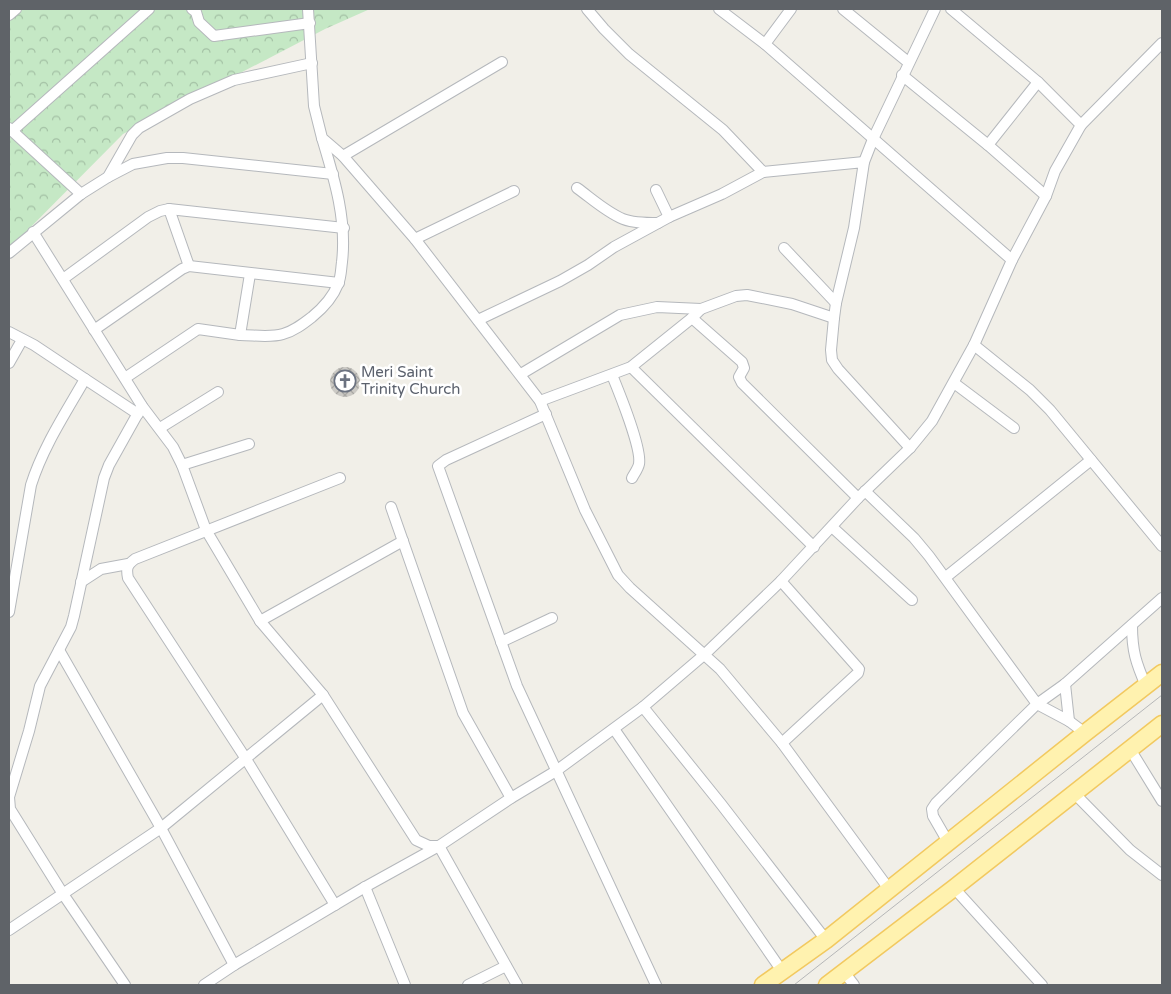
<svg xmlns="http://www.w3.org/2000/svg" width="1171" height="994" viewBox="0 0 1171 994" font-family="'Varela Round',sans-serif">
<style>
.forest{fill:url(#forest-crowns)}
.building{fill:url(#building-cross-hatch)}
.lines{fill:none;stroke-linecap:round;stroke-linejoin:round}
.minor-casing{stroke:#b5b8bc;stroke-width:12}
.primary-casing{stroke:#f2c960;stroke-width:19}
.minor{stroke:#fff;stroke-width:10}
.primary{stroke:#fff2af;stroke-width:16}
.tram{stroke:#b6b7b8;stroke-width:1}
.labels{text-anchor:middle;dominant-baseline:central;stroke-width:5;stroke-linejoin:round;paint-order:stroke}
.worship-label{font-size:15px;fill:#5b616d;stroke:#fff;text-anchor:start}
</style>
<defs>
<pattern id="forest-crowns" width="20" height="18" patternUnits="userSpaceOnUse" patternTransform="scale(1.25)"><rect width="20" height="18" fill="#c5e8c5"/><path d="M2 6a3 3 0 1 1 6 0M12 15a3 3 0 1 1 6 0" fill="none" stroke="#a3c0a4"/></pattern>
<pattern id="building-cross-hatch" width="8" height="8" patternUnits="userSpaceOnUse" patternTransform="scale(1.25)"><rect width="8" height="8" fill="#cccac5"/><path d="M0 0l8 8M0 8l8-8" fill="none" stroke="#a9a8a4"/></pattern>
</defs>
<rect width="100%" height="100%" fill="#f1efe8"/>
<polygon class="forest" points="9,9 370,9 325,29 123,134 9,249"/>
<circle class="building" cx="345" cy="382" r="15"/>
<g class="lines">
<g class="minor-casing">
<g id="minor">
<polyline points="192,9 196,12 199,22 214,36 310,23"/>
<polyline points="308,9 314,106 322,138 343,156 415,239 540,401 585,510 618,575 630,588 720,669 782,743 889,889"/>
<polyline points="587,9 604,29 629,54 723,130 763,172 864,162 854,228 836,303 834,318 831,350 832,360 838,369 910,448"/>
<polyline points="843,9 908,62"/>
<polyline points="9,15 16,9"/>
<polyline points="765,44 791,9"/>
<polyline points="902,75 988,145 1038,82 951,9"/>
<polyline points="1081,125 1162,43"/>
<polyline points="9,128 81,194"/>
<polyline points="12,131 149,9"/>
<polyline points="988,145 1046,196"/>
<polyline points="343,156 502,62"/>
<polyline points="864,162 873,139 935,9"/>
<polyline points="108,177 133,164 167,158 183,158 333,174"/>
<path d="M577,188C591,198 606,212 623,219C633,223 646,223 658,223"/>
<polyline points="656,190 669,217 722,194 763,172"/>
<polyline points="169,209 189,266"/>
<polyline points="33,232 142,406 173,447 182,465 206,530 260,621 323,695 416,840 429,846 439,846 517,985"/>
<polyline points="415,239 514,191"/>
<polyline points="784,248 836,303"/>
<polyline points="9,253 81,194 108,177 132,135 139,128 190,99 234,80 312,63"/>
<polyline points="1012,260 1046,196 1055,171 1081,125 1038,82"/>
<polyline points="63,279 148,217 160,211 169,209 344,228"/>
<polyline points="701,309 736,296 747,295 792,304 834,318"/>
<polyline points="692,318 742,362 744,368 739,377 742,383 858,498"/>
<polyline points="478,320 560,281 588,265 614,247 669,217"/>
<polyline points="94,330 182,269 189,266 339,283"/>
<path d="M9,332L34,345L85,379C65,414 43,447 31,485L9,612"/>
<path d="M240,335C254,335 270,338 283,334C294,331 303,324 312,317C323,308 333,297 338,284C341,278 341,269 342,262C347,219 334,178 322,138"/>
<polyline points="974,345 1030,390 1050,410 1162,546"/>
<polyline points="9,363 22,340"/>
<polyline points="631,367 814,547"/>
<polyline points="521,374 620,315 657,307 701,309 692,318 631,367 540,401"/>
<path d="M612,375C619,392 642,449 639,464C638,469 634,474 632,478"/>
<polyline points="125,378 198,329 240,335 250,274"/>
<polyline points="85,379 138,414"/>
<polyline points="954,383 1014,428"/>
<polyline points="546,414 446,460 438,466 517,686 656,985"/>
<polyline points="160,428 218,392"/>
<polyline points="182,465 249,444"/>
<polyline points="865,491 914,538 929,556 1037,704 1069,721 1085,733"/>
<polyline points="391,507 463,713 511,798"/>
<polyline points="832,527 912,600"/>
<polyline points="946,577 1091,460"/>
<polyline points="781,581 859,669 858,673 782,743"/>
<polyline points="81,582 101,569 128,564"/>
<polyline points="260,621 403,541"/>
<path d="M1132,625C1132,651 1136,663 1146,686"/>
<polyline points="501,642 552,618"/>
<polyline points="59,650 161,828 234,965"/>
<polyline points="1065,684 1069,721"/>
<polyline points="643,707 721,804 826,940"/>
<polyline points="614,729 782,971"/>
<polyline points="1130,749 1162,801"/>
<polyline points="1074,793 1130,850 1162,875"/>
<polyline points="948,842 933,816 932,809 936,803 1037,704 1065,684 1162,598"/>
<polyline points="365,887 405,985"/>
<polyline points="954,888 1042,985"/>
<path d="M335,905L246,759L128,578C126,568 127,565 135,559L340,478"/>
<polyline points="9,930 161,828 323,695"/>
<polyline points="844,972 854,985"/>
<polyline points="125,985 63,894 10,809 9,797 29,731 40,686 71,627 74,616 104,478 109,465 142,406"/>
<polyline points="204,985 234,965 365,887 439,846 511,798 556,771 643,707 705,654 781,581 858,498 910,448 932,421 974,345 1012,260 765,44 719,9"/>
<polyline points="468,985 506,966"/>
</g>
</g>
<g class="primary-casing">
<g id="primary">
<polyline points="763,985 826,940 1085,733 1162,673"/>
<polyline points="827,985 954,888 1162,724"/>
</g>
</g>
<use href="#minor" class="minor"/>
<use href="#primary" class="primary"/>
<polyline class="tram" points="794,985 1162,695"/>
</g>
<defs>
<g id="church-ring" transform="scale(1.125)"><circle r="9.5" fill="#fff" stroke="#6b7280" stroke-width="1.5"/><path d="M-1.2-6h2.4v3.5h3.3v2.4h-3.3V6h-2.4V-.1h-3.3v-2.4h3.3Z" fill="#6b7280"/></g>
</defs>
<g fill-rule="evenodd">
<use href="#church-ring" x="345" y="381"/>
</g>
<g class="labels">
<g class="worship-label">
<text x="361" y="372">Meri Saint<tspan x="361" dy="17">Trinity Church</tspan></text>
</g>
</g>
<rect width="1171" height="994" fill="none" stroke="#5f6368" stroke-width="20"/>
</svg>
